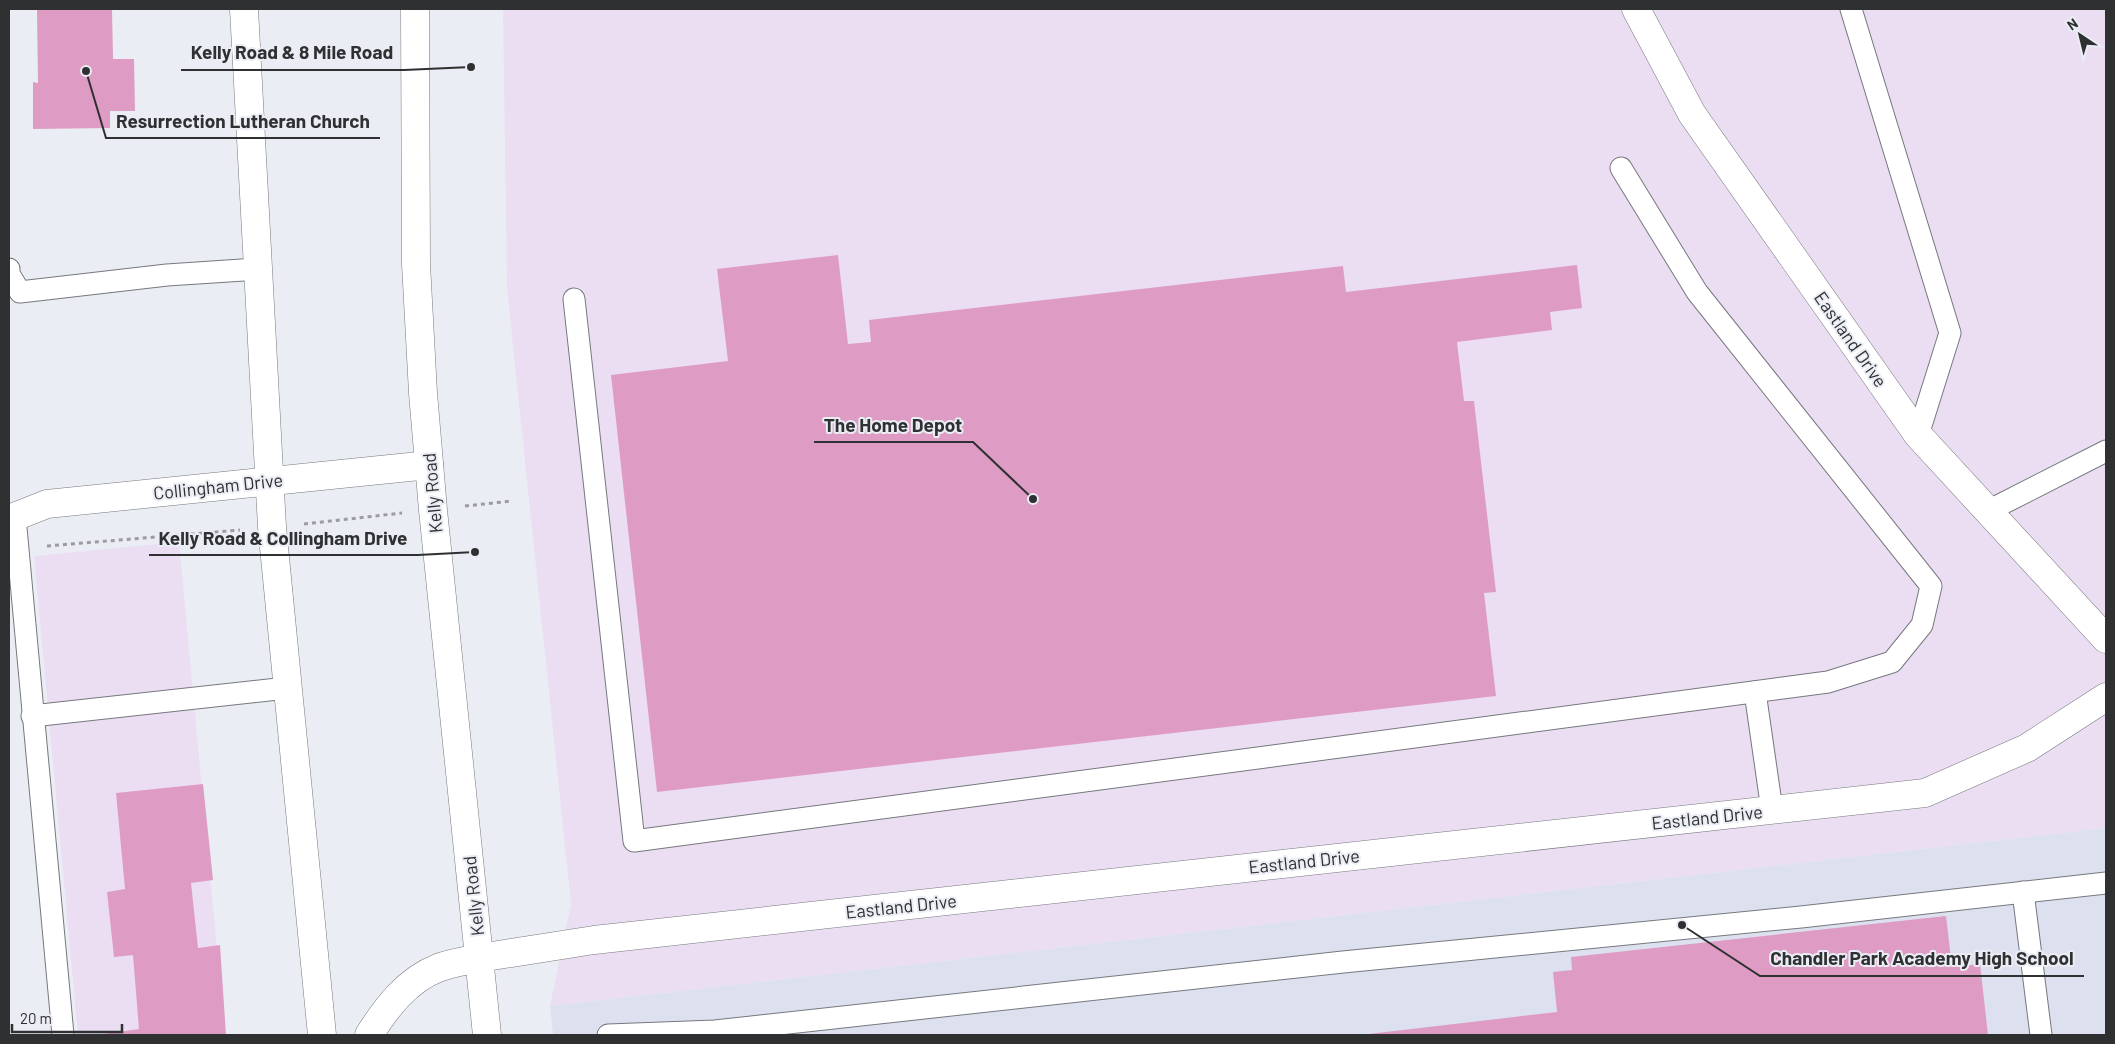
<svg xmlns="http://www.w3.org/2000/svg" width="2115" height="1044" viewBox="0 0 2115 1044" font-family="Barlow,sans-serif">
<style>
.commercial{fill:#ebdef2}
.built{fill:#dde1ef}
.building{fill:#de9cc4}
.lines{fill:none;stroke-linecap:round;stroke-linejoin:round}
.service-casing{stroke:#76787e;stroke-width:23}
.minor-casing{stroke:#76787e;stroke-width:29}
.tertiary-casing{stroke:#76787e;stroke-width:29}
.path{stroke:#9a9ca1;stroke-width:3;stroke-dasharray:4 4;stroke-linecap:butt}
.service{stroke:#fff;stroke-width:21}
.minor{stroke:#fff;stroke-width:28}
.tertiary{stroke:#fff;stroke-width:28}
.labels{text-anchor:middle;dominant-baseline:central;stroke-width:4;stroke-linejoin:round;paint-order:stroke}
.street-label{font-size:18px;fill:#2f3032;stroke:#ebedf4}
.leader{fill:none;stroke:#2f3032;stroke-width:2}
.callout-dot{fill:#2f3032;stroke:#ebedf4;stroke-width:2}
.callout-label{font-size:19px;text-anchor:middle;font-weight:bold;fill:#2f3032;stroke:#ebedf4;stroke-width:4;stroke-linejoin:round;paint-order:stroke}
</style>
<rect width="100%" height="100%" fill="#ebedf4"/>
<g class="commercial">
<polygon points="503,9 2106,9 2106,828 550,1006 571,904 507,288"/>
<polygon points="179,542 225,1035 78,1035 34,556"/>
</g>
<polygon class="built" points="2106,828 2106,1035 553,1035 550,1006"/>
<g class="building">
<polygon points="37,9 112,9 113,59 134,59 135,111 110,111 110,128 33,129 33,82 38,83"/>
<polygon points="838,255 848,344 871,342 869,320 1343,266 1346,292 1577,265 1582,308 1550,312 1552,330 1457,342 1464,401 1474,401 1496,592 1484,593 1496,696 657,792 611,375 728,361 717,269"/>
<polygon points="203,784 213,880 191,883 198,948 220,945 226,1035 96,1035 139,1029 133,955 114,957 107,892 125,889 116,793"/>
<polygon points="1946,916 1952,967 1980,964 1988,1035 1360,1035 1557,1012 1553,972 1572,970 1571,957"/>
</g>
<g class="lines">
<g class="service-casing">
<g id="service">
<polyline points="1851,9 1950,333 1918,435"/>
<polyline points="9,269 9,274 20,292 167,275 258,269"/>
<polyline points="574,299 634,841 1828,682 1892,662 1922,625 1931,586 1697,292 1621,168"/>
<polyline points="1988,511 2106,451"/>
<polyline points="15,517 63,1035"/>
<polyline points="1755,692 1772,810"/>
<polyline points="32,716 287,688"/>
<polyline points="2023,892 2041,1035"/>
<polyline points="608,1035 715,1031 1343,962 1801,917 2106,883"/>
</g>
</g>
<g class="minor-casing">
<g id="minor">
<polyline points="1636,9 1692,114 1918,435 2106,639"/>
<polyline points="9,519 47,504 429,465"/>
<polyline points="479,958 594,940 1925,793 2027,748 2106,697"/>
</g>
</g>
<g class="tertiary-casing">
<g id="tertiary">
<polyline points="244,9 272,527 322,1035"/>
<polyline points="415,9 416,264 423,393 433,510 487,1035"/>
<path d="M369,1035C386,1008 407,980 438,968C450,963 466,961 479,958"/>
</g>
</g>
<g class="path">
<polyline points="465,506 512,501"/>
<polyline points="304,524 402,513"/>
<polyline points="47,546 240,530"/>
</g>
<use href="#service" class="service"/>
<use href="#minor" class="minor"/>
<use href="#tertiary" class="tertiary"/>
</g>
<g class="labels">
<g class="street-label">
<text transform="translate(1851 339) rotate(55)">Eastland Drive</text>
<text transform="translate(218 486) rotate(-6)">Collingham Drive</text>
<text transform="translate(432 493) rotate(-95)">Kelly Road</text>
<text transform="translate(1707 817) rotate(-6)">Eastland Drive</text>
<text transform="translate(1304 861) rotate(-6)">Eastland Drive</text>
<text transform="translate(473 896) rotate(-96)">Kelly Road</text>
<text transform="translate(901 906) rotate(-6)">Eastland Drive</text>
</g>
</g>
<path class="leader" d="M471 67L404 70H181M86 71L106 138H380M1033 499L973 442H814M475 552L418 555H149M1682 925L1760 976H2084"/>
<g class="callout-dot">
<circle cx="471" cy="67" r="5"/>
<circle cx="86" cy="71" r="5"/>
<circle cx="1033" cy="499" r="5"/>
<circle cx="475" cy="552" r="5"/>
<circle cx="1682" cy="925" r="5"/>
</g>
<g class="callout-label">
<text x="292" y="59">Kelly Road &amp; 8 Mile Road</text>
<text x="243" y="128">Resurrection Lutheran Church</text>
<text x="893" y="432">The Home Depot</text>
<text x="283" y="545">Kelly Road &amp; Collingham Drive</text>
<text x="1922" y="965">Chandler Park Academy High School</text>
</g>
<rect width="2115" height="1044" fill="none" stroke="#2f3032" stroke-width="20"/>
<g transform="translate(2080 35) rotate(325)" stroke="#ebedf4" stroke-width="4" paint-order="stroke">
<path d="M0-4L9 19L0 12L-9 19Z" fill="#2f3032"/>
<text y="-8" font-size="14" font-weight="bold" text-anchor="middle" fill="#2f3032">N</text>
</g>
<path d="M12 1024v8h110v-8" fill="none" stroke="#2f3032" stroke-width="2.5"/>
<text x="20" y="1024" font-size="15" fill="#2f3032" stroke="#ebedf4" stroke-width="4" paint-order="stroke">20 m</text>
</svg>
